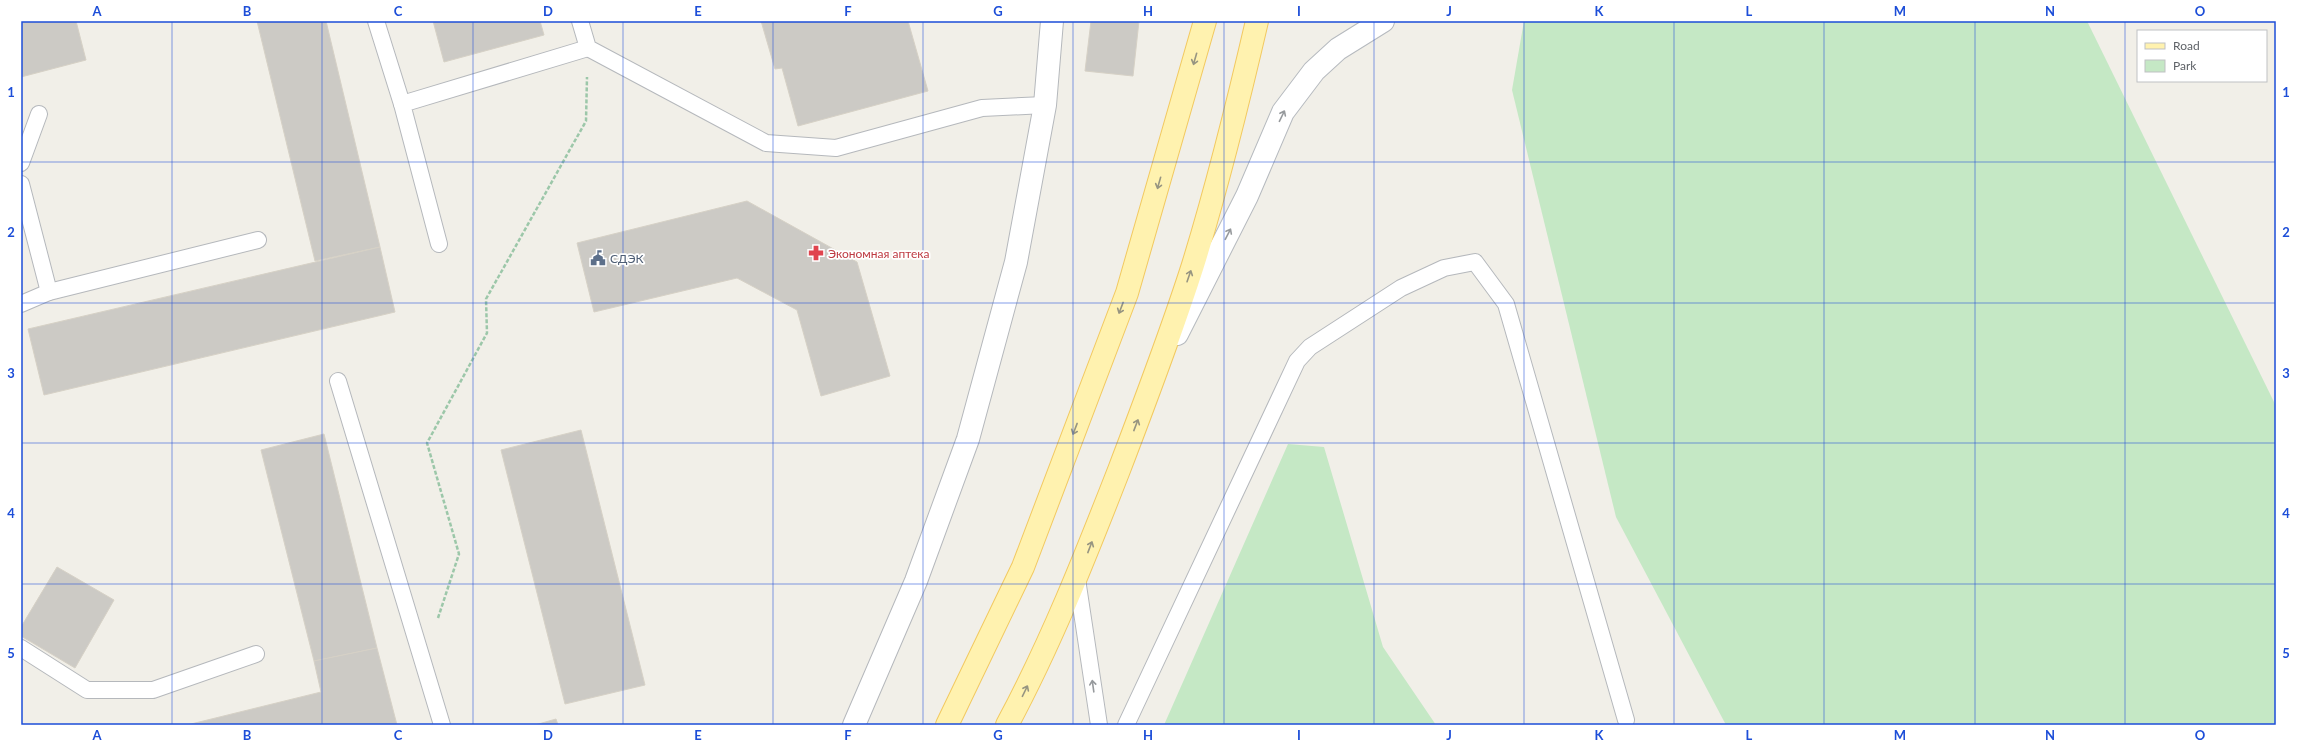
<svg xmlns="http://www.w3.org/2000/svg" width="2297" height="746" viewBox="0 0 2297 746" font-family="Lato,sans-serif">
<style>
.green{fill:#c5e8c5}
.building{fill:#cccac5;stroke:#d6d1c6}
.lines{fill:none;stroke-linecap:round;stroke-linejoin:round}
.lane-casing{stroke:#b5b8bc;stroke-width:18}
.street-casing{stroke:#b5b8bc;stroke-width:24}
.secondary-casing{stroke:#b6babf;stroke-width:24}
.primary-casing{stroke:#f2c960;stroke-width:24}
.path{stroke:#9cc7a9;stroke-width:2.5;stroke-dasharray:4 2;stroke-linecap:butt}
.lane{stroke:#fff;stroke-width:16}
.street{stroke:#fff;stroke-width:22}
.secondary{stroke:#fff;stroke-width:22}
.primary{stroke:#fff2af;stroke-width:22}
.oneway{stroke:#979581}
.oneway2{stroke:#979a9d}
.grid{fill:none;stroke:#1d4ed8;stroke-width:1;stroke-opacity:0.55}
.labels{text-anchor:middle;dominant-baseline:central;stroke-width:3.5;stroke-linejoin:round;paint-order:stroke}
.health-label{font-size:12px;fill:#be3a42;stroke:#fff;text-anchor:start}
.service-label{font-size:12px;fill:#4e5e75;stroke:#fff;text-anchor:start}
.neatline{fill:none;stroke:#1d4ed8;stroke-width:1.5}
.grid-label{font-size:13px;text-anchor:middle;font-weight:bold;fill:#1d4ed8}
</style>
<rect width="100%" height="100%" fill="#f1efe8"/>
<g class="green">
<polygon points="1524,21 2087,21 2276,406 2276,725 1726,725 1616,517 1512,90"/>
<polygon points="1288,444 1324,447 1383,647 1436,725 1164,725"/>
</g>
<g class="building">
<polygon points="21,21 76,21 86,60 21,77"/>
<polygon points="257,21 326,21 380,247 315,261"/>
<polygon points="433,21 540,21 544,35 444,62"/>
<polygon points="761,21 908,21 928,91 798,126 782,68 775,69"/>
<polygon points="1091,21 1139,21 1133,76 1085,71"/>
<polygon points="747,201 857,262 890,376 821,396 797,310 737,278 594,312 577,243"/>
<polygon points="380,247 395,312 44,395 28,329"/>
<polygon points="581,430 645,685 565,704 501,450"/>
<polygon points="324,434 377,648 314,661 261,450"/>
<polygon points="57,567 114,600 75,668 21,636 21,627"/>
<polygon points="377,648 397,725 187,725 321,692 314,661"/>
<polygon points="556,719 558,725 535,725"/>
</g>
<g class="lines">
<g class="lane-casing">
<g id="lane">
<polyline points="376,21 402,104"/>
<polyline points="580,21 588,48 766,143 836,148 982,108 1045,105"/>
<polyline points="21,163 39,114"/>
<polyline points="21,184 49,292"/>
<polyline points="439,244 402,104 588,48"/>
<polyline points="21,304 49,292 258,240"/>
<polyline points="338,381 442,725"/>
<polyline points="1077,579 1099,725"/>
<polyline points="21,648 87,690 153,690 256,654"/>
<polyline points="1126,725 1297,361 1310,347 1401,288 1444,268 1475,262 1506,304 1626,720"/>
</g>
</g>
<g class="street-casing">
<polyline id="street" points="854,725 916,581 968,439 1016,262 1045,105 1052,21"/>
</g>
<g class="secondary-casing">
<polyline id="secondary" points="1177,334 1247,196 1283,112 1314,71 1338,49 1383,21"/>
</g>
<g class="primary-casing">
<g id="primary">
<polyline points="947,725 1023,567 1127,293 1205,21"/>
<path d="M1007,725C1051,643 1085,557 1119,470C1145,402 1171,334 1193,265C1218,184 1238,103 1257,21"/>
</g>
</g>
<polyline class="path" points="438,618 459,554 427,443 487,333 486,299 586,121 587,77"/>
<use href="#lane" class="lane"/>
<use href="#street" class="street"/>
<use href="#secondary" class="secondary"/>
<use href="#primary" class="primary"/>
</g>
<defs><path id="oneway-shaft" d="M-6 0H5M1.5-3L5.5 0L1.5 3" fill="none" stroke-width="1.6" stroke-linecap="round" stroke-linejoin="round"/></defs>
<g class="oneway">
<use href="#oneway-shaft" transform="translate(1195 59) rotate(106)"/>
<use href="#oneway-shaft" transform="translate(1159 183) rotate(106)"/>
<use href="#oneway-shaft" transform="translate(1189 276) rotate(-71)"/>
<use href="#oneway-shaft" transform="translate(1121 308) rotate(111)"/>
<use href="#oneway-shaft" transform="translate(1136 425) rotate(-69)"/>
<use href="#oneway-shaft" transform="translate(1075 429) rotate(111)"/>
<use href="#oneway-shaft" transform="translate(1090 547) rotate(-69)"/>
<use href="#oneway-shaft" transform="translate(1025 691) rotate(-64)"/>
</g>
<g class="oneway2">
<use href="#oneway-shaft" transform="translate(1282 116) rotate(-64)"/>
<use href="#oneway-shaft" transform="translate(1228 234) rotate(-63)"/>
<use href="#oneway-shaft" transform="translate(1093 686) rotate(-98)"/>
</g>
<path class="grid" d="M172,21V725M322,21V725M473,21V725M623,21V725M773,21V725M923,21V725M1073,21V725M1224,21V725M1374,21V725M1524,21V725M1674,21V725M1824,21V725M1975,21V725M2125,21V725M21,162H2276M21,303H2276M21,443H2276M21,584H2276"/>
<defs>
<g id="pharmacy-bare" transform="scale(1.2)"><path d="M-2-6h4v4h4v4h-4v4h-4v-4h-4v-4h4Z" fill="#e0444e" stroke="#fff" stroke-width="2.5" paint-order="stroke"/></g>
<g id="civic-bare" transform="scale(1.2)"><path d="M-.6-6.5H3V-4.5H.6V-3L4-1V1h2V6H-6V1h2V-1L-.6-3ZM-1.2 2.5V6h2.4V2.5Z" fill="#5c6f8a" stroke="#fff" stroke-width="2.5" paint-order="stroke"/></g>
</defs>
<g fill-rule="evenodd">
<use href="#pharmacy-bare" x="816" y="253"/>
<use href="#civic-bare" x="598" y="258"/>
</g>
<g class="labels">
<g class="health-label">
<text x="828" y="253">Экономная аптека</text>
</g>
<g class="service-label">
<text x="610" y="258">СДЭК</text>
</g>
</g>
<rect width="2297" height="746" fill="none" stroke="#ffffff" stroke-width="44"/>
<rect x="2137" y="30" width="130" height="52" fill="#ffffff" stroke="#bfc1c3"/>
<rect x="2145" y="43" width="20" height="6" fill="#fff2af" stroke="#bfc1c3"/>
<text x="2173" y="50" font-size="12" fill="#5f6368">Road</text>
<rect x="2145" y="60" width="20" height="12" fill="#c5e8c5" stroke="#bfc1c3"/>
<text x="2173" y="70" font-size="12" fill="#5f6368">Park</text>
<rect x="22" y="22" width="2253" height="702" class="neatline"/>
<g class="grid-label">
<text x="97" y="16">A</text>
<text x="247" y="16">B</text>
<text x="398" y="16">C</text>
<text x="548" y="16">D</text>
<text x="698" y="16">E</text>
<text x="848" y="16">F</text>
<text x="998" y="16">G</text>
<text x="1148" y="16">H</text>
<text x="1299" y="16">I</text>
<text x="1449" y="16">J</text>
<text x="1599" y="16">K</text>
<text x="1749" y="16">L</text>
<text x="1900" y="16">M</text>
<text x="2050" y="16">N</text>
<text x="2200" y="16">O</text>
<text x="11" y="97">1</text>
<text x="2286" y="97">1</text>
<text x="11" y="237">2</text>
<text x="2286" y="237">2</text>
<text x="11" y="378">3</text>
<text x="2286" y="378">3</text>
<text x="11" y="518">4</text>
<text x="2286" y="518">4</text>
<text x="11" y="658">5</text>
<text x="2286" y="658">5</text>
<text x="97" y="740">A</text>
<text x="247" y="740">B</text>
<text x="398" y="740">C</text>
<text x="548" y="740">D</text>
<text x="698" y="740">E</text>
<text x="848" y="740">F</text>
<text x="998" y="740">G</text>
<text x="1148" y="740">H</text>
<text x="1299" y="740">I</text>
<text x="1449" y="740">J</text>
<text x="1599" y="740">K</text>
<text x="1749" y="740">L</text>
<text x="1900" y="740">M</text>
<text x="2050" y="740">N</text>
<text x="2200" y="740">O</text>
</g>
</svg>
